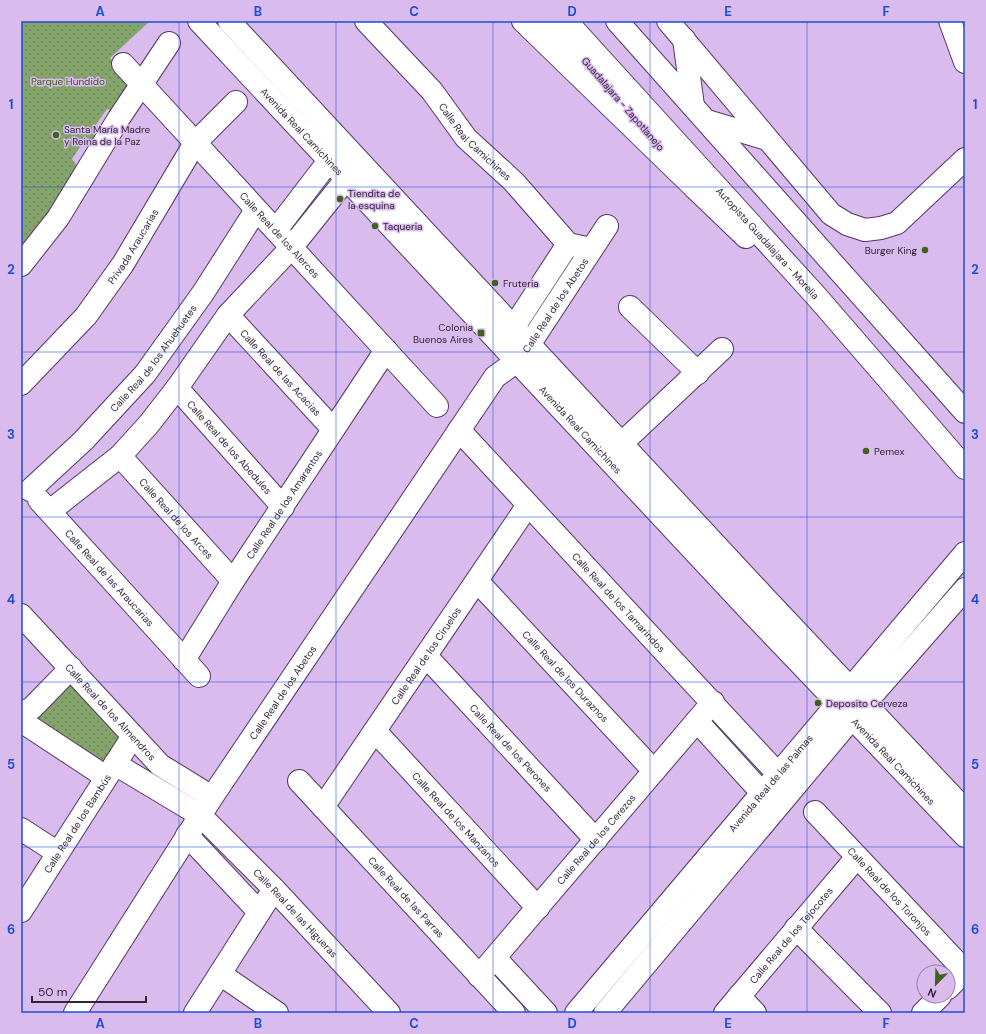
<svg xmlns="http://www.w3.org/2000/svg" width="986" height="1034" viewBox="0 0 986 1034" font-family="'DM Sans',sans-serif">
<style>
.park{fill:url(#park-dots)}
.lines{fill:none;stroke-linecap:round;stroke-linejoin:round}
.minor-casing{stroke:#533763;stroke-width:24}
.major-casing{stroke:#533763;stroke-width:24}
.highway-casing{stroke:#533763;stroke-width:24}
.minor{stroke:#fff;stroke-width:22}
.major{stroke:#fff;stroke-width:22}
.highway{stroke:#fff;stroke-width:22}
.grid{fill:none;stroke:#1d4ed8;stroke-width:1;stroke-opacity:0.55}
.poi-dot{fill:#3f631c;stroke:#dabbee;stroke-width:1.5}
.labels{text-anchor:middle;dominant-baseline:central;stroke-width:3;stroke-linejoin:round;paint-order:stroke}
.park-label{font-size:10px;fill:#385b13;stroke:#dabbee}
.street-label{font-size:10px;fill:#312438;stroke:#dabbee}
.poi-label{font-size:10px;fill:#312438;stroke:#dabbee;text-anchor:start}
.neatline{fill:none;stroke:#1d4ed8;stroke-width:1.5}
.grid-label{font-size:13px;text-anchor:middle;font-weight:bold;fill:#1d4ed8}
</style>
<defs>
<pattern id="park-dots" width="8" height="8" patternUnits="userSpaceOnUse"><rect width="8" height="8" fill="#84a46b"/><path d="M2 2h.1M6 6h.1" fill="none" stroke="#6d8559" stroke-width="1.8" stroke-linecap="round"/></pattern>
</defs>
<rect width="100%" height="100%" fill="#dabbee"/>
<g class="park">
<polygon points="21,21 150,21 110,58 132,85 114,111 107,109 95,126 102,132 95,143 86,138 72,159 78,167 21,256"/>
<polygon points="67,678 121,737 103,771 22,718"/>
</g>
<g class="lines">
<g class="minor-casing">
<g id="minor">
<path id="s1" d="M199,21L751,612L965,836"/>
<polyline points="229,21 766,599 965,810"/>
<path id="s2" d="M366,21L432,91L466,138L514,182L568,244L591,249"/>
<polyline points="549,21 636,119"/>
<polyline points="668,21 831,214 847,224 865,230 881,228 897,223 965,159"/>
<polyline points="950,21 965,62"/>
<path id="s3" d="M123,64L437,406"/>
<polyline points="276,230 338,149"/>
<polyline points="21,265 58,218 119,118 169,43"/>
<polyline points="630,307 698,373"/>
<path id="s4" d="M228,315L333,429"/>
<polyline points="506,339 568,244"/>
<path id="s5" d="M21,384L86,316L123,264L195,143L236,102"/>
<path id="s6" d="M177,388L283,507"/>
<path id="s7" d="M459,430L778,774"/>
<polyline points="622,443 722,349"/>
<path id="s8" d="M120,456L233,581"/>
<path id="s9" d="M30,490L83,441L145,374L203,293L256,210"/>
<path id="s10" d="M39,500L199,676"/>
<polyline points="50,511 120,456 149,424 177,388 228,315 291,248 347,178"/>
<path id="s11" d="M477,581L654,771"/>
<path id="s12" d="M21,615L160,765L212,797"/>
<path id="s13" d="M426,656L596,840"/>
<path id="s14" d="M184,660L233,581L386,350"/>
<polyline points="21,714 32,708 71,668"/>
<polyline points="21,721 106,777"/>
<polyline points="697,721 762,793"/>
<path id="s15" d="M375,731L538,908"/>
<path id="s16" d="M115,764L200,815L274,889L389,1013"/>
<path id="s17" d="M299,781L514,1013"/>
<path id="s18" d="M323,807L528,505"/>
<path id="s19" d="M815,812L965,971"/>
<polyline points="21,829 58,853"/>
<polyline points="187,835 259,912"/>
<path id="s20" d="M21,911L133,736"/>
<polyline points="796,928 880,1013"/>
<polyline points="495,958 546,1013"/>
<polyline points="220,974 277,1013"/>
<path id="s21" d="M479,976L713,702"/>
<polyline points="948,988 965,971"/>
<polyline points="739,996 755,1013"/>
<path id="s22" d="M75,1013L212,797L495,377L517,361L529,345L607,226"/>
<polyline points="195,1013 274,889"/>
<path id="s23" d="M576,1013L965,553"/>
<polyline points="605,1013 852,718 965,589"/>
<path id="s24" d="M725,1013L857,857"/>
<polyline points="923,1013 940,996"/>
</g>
</g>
<g class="major-casing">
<polyline id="major" points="523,21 695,188"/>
</g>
<g class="highway-casing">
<g id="highway">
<path id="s25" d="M566,21L817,297L965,468"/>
<polyline points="617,21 965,412"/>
<polyline points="684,39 693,106"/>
<polyline points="707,121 767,139"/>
<polyline points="695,188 746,237"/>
</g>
</g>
<use href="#minor" class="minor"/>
<use href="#major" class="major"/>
<use href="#highway" class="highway"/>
</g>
<path class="grid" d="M179,21V1013M336,21V1013M493,21V1013M650,21V1013M807,21V1013M21,187H965M21,352H965M21,517H965M21,682H965M21,847H965"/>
<g class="poi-dot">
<circle cx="56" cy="135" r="4"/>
<circle cx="340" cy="199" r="4"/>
<circle cx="375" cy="226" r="4"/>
<circle cx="925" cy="250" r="4"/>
<circle cx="495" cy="283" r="4"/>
<rect x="477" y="329" width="8" height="8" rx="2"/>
<circle cx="866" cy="451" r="4"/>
<circle cx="818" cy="703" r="4"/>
</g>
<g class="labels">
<g class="park-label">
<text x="68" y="81">Parque Hundido</text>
</g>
<g class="street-label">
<text transform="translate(623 104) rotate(49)">Guadalajara - Zapotlanejo</text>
<text stroke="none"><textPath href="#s1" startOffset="151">Avenida Real Camichines</textPath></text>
<text stroke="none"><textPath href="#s2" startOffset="163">Calle Real Camichines</textPath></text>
<text stroke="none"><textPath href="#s3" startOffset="232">Calle Real de los Alerces</textPath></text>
<text stroke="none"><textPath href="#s25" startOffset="300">Autopista Guadalajara - Morelia</textPath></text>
<text stroke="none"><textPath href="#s5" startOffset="178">Privada Araucarias</textPath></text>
<text stroke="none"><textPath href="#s22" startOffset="857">Calle Real de los Abetos</textPath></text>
<text stroke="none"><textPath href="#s9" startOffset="181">Calle Real de los Ahuehuetes</textPath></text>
<text stroke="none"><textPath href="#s4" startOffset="78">Calle Real de las Acacias</textPath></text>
<text stroke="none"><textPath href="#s1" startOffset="559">Avenida Real Camichines</textPath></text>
<text stroke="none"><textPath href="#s6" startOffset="79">Calle Real de los Abedules</textPath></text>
<text stroke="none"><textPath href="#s14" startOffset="185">Calle Real de los Amarantos</textPath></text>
<text stroke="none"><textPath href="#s8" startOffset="84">Calle Real de los Arces</textPath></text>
<text stroke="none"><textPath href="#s10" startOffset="105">Calle Real de las Araucarias</textPath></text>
<text stroke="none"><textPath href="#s7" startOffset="235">Calle Real de los Tamarindos</textPath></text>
<text stroke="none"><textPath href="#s18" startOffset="183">Calle Real de los Ciruelos</textPath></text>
<text stroke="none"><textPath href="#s11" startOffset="130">Calle Real de los Duraznos</textPath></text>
<text stroke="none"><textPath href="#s22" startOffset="382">Calle Real de los Abetos</textPath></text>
<text stroke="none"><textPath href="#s12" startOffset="132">Calle Real de los Almendros</textPath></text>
<text stroke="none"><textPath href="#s13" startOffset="125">Calle Real de los Perones</textPath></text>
<text stroke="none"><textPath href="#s1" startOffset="1015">Avenida Real Camichines</textPath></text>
<text stroke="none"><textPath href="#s23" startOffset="301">Avenida Real de las Palmas</textPath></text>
<text stroke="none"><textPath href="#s15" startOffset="120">Calle Real de los Manzanos</textPath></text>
<text stroke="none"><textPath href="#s20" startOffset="104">Calle Real de los Bambús</textPath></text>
<text stroke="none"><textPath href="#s21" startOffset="180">Calle Real de los Cerezos</textPath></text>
<text stroke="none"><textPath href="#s19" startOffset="109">Calle Real de los Toronjos</textPath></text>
<text stroke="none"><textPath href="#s17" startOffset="158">Calle Real de las Parras</textPath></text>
<text stroke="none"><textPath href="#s16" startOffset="236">Calle Real de las Higueras</textPath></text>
<text stroke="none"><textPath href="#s24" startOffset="102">Calle Real de los Tejocotes</textPath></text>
</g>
<g class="poi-label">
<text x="64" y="129">Santa María Madre<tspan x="64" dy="12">y Reina de la Paz</tspan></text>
<text x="348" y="193">Tiendita de<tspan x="348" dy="12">la esquina</tspan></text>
<text x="383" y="226">Taqueria</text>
<text x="917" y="250" text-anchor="end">Burger King</text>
<text x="503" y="283">Fruteria</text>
<text x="473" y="327" text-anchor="end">Colonia<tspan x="473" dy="12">Buenos Aires</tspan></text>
<text x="874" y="451">Pemex</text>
<text x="826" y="703">Deposito Cerveza</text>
</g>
</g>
<rect width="986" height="1034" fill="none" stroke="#dabbee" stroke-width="44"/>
<g transform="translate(936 984) rotate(203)"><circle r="19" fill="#dabbee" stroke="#967fa5"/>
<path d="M0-3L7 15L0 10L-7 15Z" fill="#3f631c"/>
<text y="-6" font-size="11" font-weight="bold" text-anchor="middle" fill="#312438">N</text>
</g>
<path d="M32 996v6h114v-6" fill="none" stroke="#312438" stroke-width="2"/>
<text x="38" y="996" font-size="12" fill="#312438" stroke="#dabbee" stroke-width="3" paint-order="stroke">50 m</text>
<rect x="22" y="22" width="942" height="990" class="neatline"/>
<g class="grid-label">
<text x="100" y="16">A</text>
<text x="258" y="16">B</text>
<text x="414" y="16">C</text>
<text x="572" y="16">D</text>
<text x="728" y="16">E</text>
<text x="886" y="16">F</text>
<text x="11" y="109">1</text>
<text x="975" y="109">1</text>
<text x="11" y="274">2</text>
<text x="975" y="274">2</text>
<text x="11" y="439">3</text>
<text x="975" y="439">3</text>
<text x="11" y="604">4</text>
<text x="975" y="604">4</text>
<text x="11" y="769">5</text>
<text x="975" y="769">5</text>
<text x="11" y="934">6</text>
<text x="975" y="934">6</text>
<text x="100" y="1028">A</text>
<text x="258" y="1028">B</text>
<text x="414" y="1028">C</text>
<text x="572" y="1028">D</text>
<text x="728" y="1028">E</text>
<text x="886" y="1028">F</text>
</g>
</svg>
